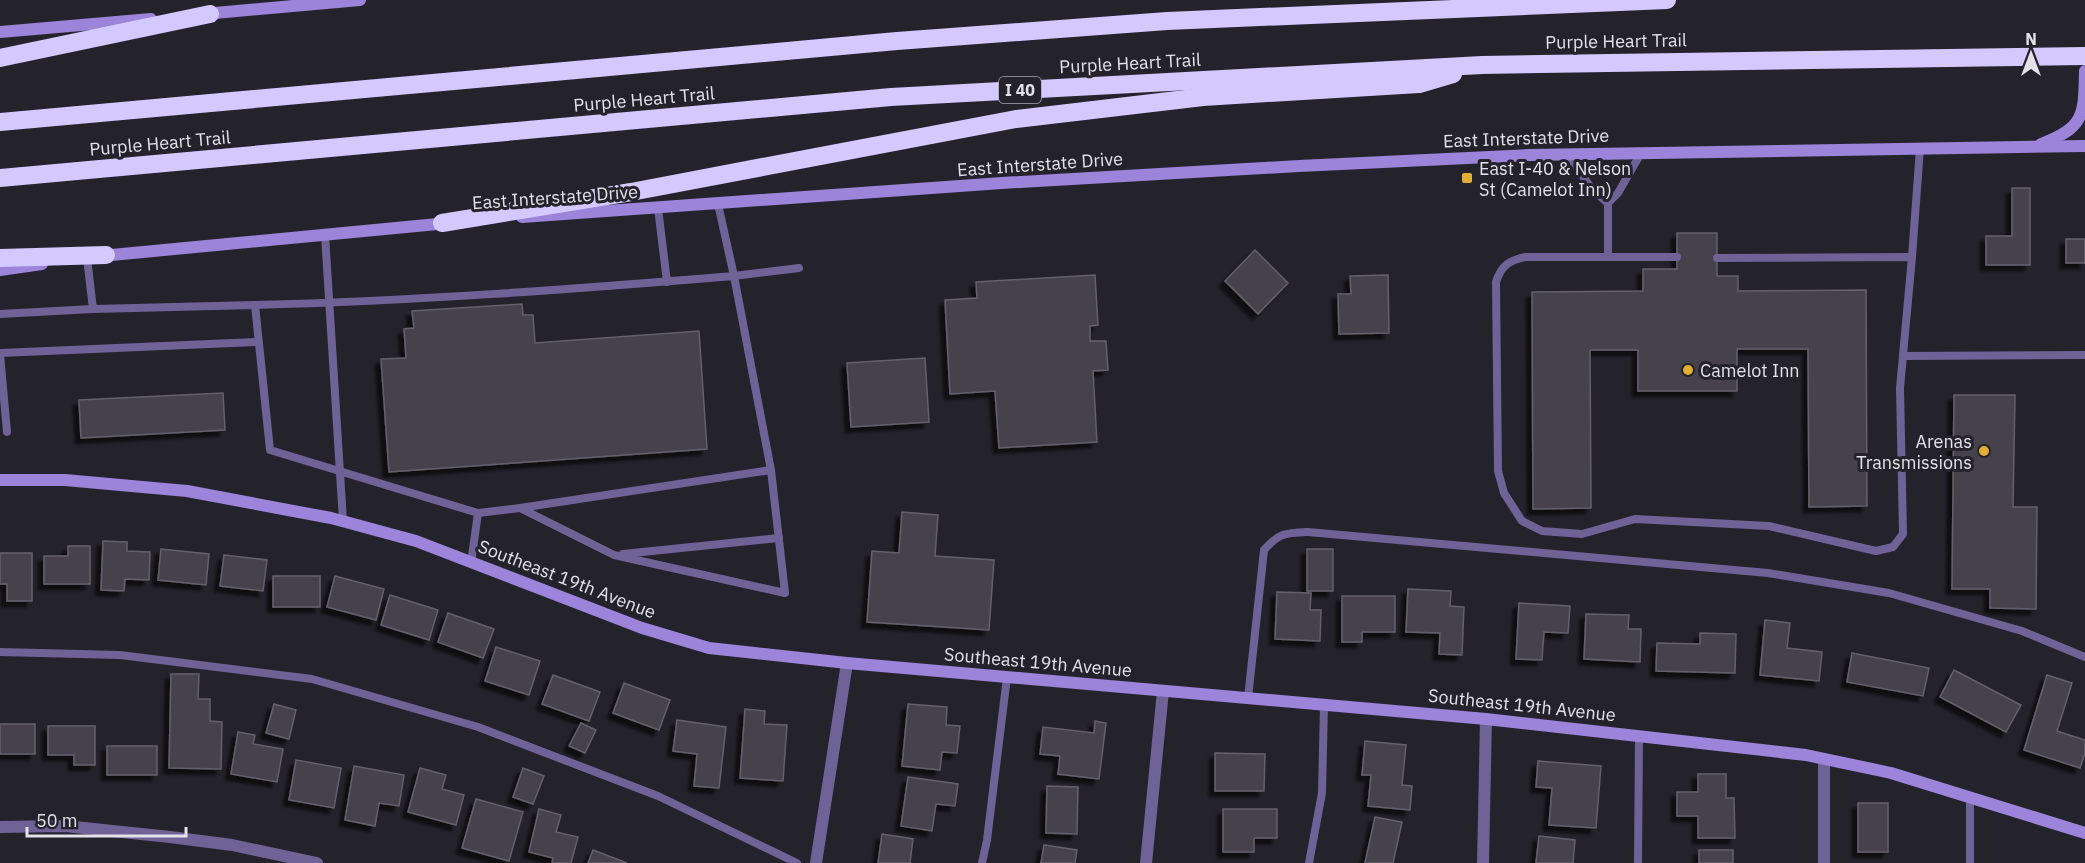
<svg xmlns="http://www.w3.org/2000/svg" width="2085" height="863" viewBox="0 0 2085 863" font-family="'IBM Plex Sans',sans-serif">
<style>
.building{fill:#44424c;stroke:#63616c;stroke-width:1.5;filter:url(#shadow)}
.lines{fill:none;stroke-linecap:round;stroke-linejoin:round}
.lane{stroke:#6f6297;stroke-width:8}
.street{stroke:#6f6297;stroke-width:12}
.secondary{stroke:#9b84da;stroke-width:12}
.highway{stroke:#d4c9fe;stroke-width:18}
.poi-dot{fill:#e2af34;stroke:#24222b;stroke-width:2}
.labels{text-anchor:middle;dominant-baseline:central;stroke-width:6;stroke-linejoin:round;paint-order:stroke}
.shield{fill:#24222b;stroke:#aaa8b0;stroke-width:1.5}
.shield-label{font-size:16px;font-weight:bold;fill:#e3e2e9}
.street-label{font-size:18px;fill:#e3e2e9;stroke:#24222b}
.poi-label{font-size:18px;fill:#e3e2e9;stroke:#24222b;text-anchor:start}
</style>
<defs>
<filter id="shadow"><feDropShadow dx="-5.5" dy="5.5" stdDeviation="1.5" flood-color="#0009"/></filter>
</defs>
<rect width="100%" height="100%" fill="#24222b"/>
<g class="building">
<polygon points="2012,188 2030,188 2030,265 1986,265 1986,236 2012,236"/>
<polygon points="1677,233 1717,233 1717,276 1738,276 1738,291 1866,290 1867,506 1809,507 1808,349 1737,349 1737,391 1638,391 1638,350 1590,350 1591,508 1533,509 1532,292 1643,291 1643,269 1677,269"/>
<rect x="2066" y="239" width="19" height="24"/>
<polygon points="1255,250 1288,283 1258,314 1225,281"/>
<polygon points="1095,275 1098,325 1090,326 1090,341 1106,341 1108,370 1093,371 1097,442 999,448 995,391 950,394 945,300 977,298 976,282"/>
<polygon points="1388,275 1389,333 1339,334 1338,294 1351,294 1350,276"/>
<polygon points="522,304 523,315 533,315 535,343 699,331 707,449 389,472 381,359 406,358 404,329 414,328 412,311"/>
<polygon points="925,358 929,422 851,427 847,363"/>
<polygon points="223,393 225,430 81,438 79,400"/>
<polygon points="1954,395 2015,395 2013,507 2037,507 2036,609 1990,608 1990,589 1952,589"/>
<polygon points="902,512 938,515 935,556 994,560 989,630 867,622 872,551 899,553"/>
<polygon points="103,541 127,542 127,551 150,552 149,580 125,579 124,591 101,590"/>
<polygon points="68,546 90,546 90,584 44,584 44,556 68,556"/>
<polygon points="161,549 209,554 206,585 158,580"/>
<rect x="1307" y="549" width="26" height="42"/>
<polygon points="0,553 32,553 32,601 7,601 7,584 0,584"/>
<polygon points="224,555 267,560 263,591 220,586"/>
<rect x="273" y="576" width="47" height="31"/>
<polygon points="335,576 384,589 376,620 327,607"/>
<polygon points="1408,589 1451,591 1450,606 1464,607 1462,655 1439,654 1440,633 1406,632"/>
<polygon points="1277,592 1311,593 1310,610 1321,610 1320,641 1275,639"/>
<polygon points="390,595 438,610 429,640 381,625"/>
<polygon points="1342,596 1395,596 1395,632 1362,632 1362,642 1342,642"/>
<polygon points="1519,603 1570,606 1568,633 1544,632 1542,660 1516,659"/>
<polygon points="448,613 494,629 483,658 438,642"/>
<polygon points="1586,614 1629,615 1628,629 1641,629 1640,662 1584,659"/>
<polygon points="1765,620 1790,623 1787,648 1822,652 1819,681 1760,675"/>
<polygon points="1700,633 1736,634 1735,673 1656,671 1657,643 1700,644"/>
<polygon points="496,647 540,661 529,695 485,681"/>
<polygon points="1852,653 1929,668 1923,696 1847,682"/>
<polygon points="1954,670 2021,705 2006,732 1940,697"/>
<polygon points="171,674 199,674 198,699 210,699 210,721 222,722 221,769 169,768"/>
<polygon points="553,675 600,692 589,721 542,704"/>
<polygon points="2047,675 2072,683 2057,731 2085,740 2085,753 2080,768 2024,750"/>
<polygon points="624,683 670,700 659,730 613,713"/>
<polygon points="274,704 296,710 289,739 266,733"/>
<polygon points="908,704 947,707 946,725 960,726 957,753 942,752 940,770 902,766"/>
<polygon points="745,709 765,711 764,724 787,725 783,781 740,778"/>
<polygon points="677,720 726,727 719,788 694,786 697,754 673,751"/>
<polygon points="1095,721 1106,723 1099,779 1058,774 1060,756 1040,754 1043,727 1094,733"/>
<polygon points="581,723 596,730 585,753 569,746"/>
<rect x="0" y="724" width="35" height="30"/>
<polygon points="48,726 95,726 95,765 74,765 74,755 48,755"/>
<polygon points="238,732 255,735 253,744 283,749 277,782 231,774"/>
<polygon points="1365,741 1406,745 1402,785 1412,786 1410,810 1368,806 1371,775 1362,775"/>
<rect x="107" y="746" width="50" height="29"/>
<polygon points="1215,753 1265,754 1264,791 1215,791"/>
<polygon points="296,760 341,768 334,808 289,800"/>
<polygon points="1538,761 1601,766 1596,828 1549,825 1552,788 1536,787"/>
<polygon points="354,766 404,775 399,806 379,803 375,826 345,820"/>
<polygon points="420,768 446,775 442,789 464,795 456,825 408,812"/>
<polygon points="523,768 544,776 533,804 513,797"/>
<polygon points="1698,774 1726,774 1726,798 1734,798 1735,838 1698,838 1698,816 1677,816 1677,792 1698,792"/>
<polygon points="908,777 958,784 955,806 936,804 932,831 901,826"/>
<polygon points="1047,786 1078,787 1077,834 1046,833"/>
<polygon points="476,799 523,812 509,861 462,848"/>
<rect x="1858" y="803" width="30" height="49"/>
<polygon points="539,809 561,815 556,832 578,837 571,863 552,863 553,858 529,852"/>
<polygon points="1223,809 1277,809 1277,838 1254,838 1254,852 1223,852"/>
<polygon points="1375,817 1402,822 1393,863 1365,863"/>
<polygon points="882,834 913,839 910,863 878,863"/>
<polygon points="1539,836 1575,840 1573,863 1536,863"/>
<polygon points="1044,845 1077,850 1075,863 1041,863"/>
<polygon points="593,850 627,863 588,863"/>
<rect x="1699" y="850" width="34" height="13"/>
</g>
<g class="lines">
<g class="lane">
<path d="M1568,154C1580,172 1590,190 1608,203L1618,193L1641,153"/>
<polyline points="1608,203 1608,257"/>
<polyline points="718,204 734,276 799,268"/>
<polyline points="658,208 667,282"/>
<polyline points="325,235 343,521"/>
<path d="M1677,257H1526C1509,260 1501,266 1496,282L1498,471L1504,493L1522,521L1542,531L1582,534L1635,519L1769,526L1876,551L1893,547L1903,534L1900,388L1912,257L1717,258"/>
<polyline points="1912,257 1920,148"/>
<polyline points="87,258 93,309 255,305 270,450 478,513 471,563"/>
<path d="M255,305C415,301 575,289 734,276L771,470L785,593L614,555L520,508L771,470"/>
<polyline points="0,314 93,309"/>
<polyline points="0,353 258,342"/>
<polyline points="0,354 7,432"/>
<polyline points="1903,356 2085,355"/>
<polyline points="478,513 520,508"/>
<polyline points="623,554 779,538"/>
<polyline points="0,652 120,655 312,679 478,727 658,796 797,863"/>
<path d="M1248,698L1264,550C1279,533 1285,533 1308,532L1768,573L1889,593L2022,631L2085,657"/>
<polyline points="982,863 987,840 1007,677"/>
<polyline points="1309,863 1322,793 1324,705"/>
<polyline points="1638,863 1639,735"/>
<polyline points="1970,863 1970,798"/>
</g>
<g class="street">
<polyline points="0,827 65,826 170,837 232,845 317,863"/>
<polyline points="816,863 847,663"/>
<polyline points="1146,863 1163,691"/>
<polyline points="1483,863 1486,719"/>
<polyline points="1824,863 1824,759"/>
</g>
<g class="secondary">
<polyline points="204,14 360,0"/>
<polyline points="0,32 151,19"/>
<path d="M2041,144C2085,127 2084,115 2085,71"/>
<polyline points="522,217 1002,183 1299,166 1529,155 2085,146"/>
<polyline points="101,256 448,223"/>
<polyline points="0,270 42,264"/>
<polyline points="0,480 65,480 187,491 331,518 416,541 642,628 709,648 847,663 1486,719 1806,755 1891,773 2085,833"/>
</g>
<g class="highway">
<polyline points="0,58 210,14"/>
<polyline points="0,122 897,41 1167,21 1667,0"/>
<polyline points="0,178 891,97 1482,65 2085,56"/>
<polyline points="442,223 631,192 1016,119 1203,97 1419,84 1453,74"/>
<polyline points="0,258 106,255"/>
</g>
</g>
<g class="poi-dot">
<rect x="1461" y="172" width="12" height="12" rx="3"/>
<circle cx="1688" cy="370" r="6"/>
<circle cx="1984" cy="451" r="6"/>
</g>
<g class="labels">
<rect class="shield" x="999" y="77" width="42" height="26" rx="4.5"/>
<g class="shield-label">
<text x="1020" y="90">I 40</text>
</g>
<g class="street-label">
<text transform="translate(1616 41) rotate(-1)">Purple Heart Trail</text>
<text transform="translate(1130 63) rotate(-3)">Purple Heart Trail</text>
<text transform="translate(644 99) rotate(-5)">Purple Heart Trail</text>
<text transform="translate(1526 138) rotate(-2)">East Interstate Drive</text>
<text transform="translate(160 143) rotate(-5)">Purple Heart Trail</text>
<text transform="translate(1040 164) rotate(-4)">East Interstate Drive</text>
<text transform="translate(555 197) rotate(-4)">East Interstate Drive</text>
<text transform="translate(567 579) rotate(21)">Southeast 19th Avenue</text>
<text transform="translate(1038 662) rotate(5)">Southeast 19th Avenue</text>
<text transform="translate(1522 705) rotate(6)">Southeast 19th Avenue</text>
</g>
<g class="poi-label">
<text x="1479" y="168">East I-40 &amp; Nelson<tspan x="1479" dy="21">St (Camelot Inn)</tspan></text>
<text x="1700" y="370">Camelot Inn</text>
<text x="1972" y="441" text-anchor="end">Arenas<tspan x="1972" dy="21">Transmissions</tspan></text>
</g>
</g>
<g transform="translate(2031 54)" stroke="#24222b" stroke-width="4.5" paint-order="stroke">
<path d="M0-4.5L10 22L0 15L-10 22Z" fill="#e3e2e9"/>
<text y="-9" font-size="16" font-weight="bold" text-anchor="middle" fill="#e3e2e9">N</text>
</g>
<path d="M27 827v9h159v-9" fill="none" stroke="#e3e2e9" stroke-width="3"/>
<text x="36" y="827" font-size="18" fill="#e3e2e9" stroke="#24222b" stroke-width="4.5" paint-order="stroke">50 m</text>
</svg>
